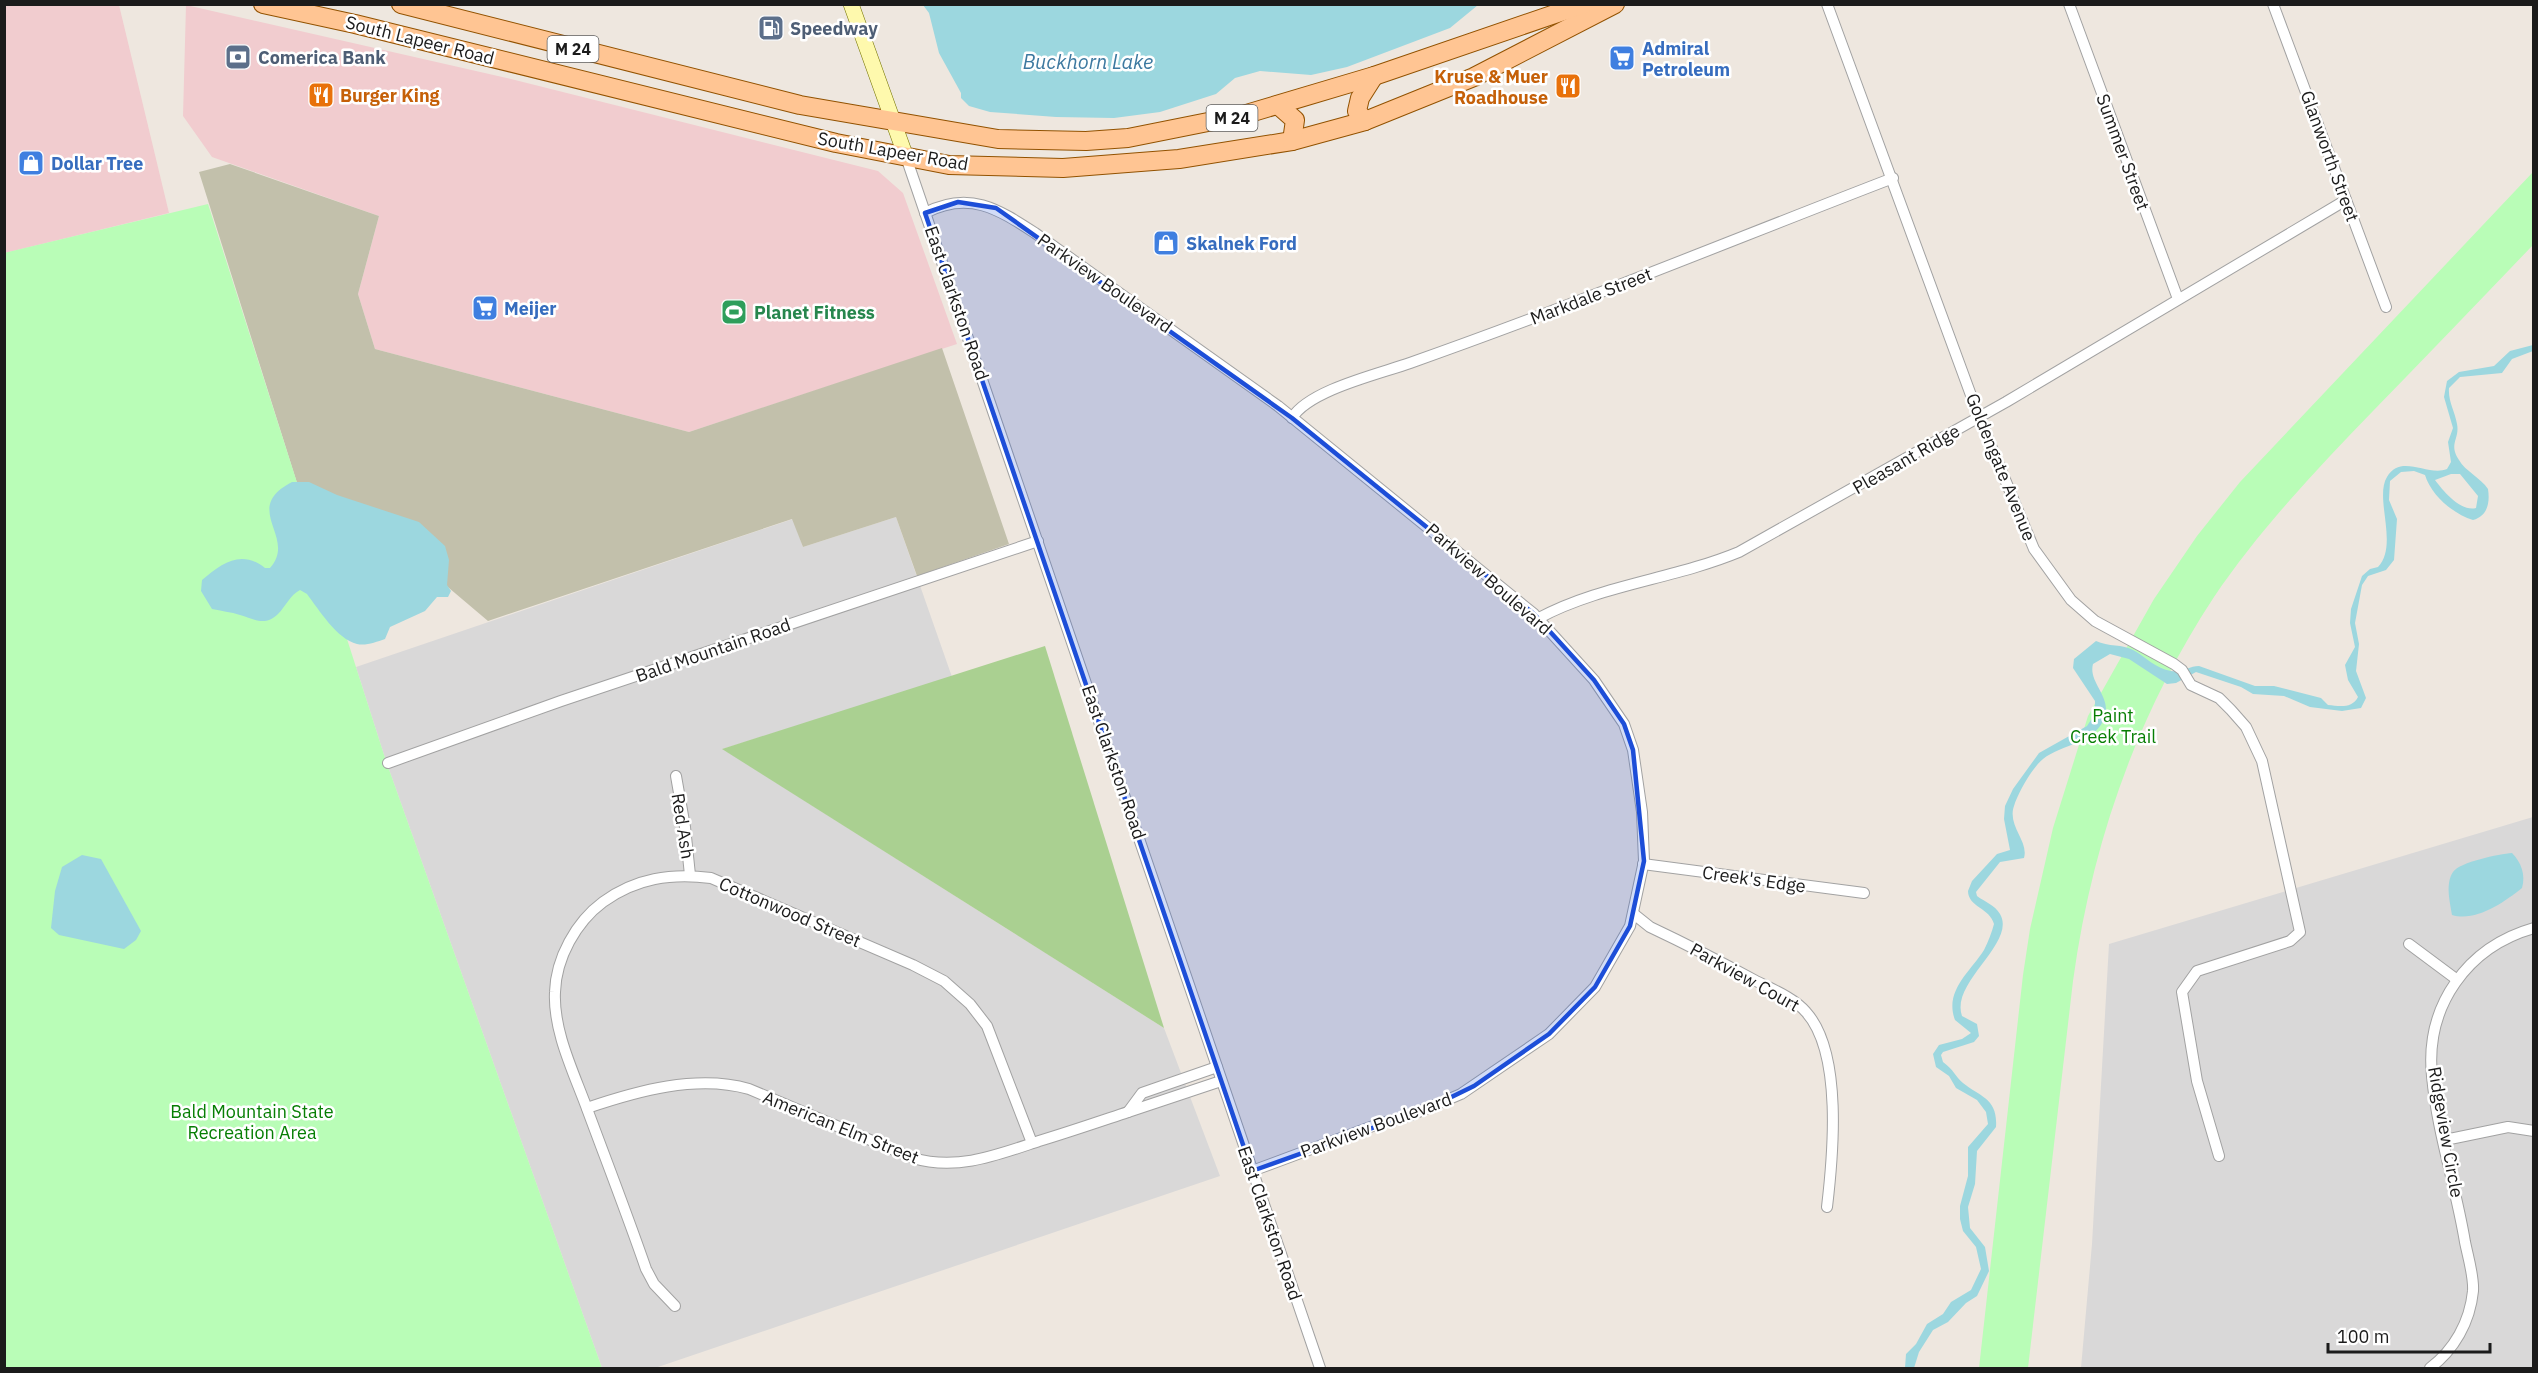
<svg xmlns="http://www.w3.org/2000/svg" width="2538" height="1373" viewBox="0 0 2538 1373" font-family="'IBM Plex Sans',sans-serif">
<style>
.residential{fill:#d9d8d8}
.commercial{fill:#f1cccf}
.construction{fill:#c2c0ab}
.forest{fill:#aad091}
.park{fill:#b9fdb7}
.water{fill:#9cd7df;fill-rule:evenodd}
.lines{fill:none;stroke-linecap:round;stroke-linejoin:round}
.street-casing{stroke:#a2a2a2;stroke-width:12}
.secondary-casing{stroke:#747400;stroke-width:16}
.primary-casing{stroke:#925200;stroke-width:20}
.street{stroke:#fff;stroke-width:10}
.secondary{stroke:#fef9ad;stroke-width:15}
.primary{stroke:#ffc593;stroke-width:18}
.marked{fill:#1d4ed8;fill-opacity:0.2;stroke:#1d4ed8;stroke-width:4.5;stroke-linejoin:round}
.labels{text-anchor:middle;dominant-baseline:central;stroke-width:5;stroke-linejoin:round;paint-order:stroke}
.shield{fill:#fff;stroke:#5f5f5f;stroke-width:1.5}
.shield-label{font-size:16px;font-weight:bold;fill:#1b1b1b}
.service-label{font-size:18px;font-weight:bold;fill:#4e5e75;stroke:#fff;text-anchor:start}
.street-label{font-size:18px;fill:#1b1b1b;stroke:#fff}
.shop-label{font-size:18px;font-weight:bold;fill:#366cbe;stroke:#fff;text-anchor:start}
.food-label{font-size:18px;font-weight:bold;fill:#c56008;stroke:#fff;text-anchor:end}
.leisure-label{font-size:18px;font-weight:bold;fill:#27864d;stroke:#fff;text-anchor:start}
.park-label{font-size:18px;fill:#077e04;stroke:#fff}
.water-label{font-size:20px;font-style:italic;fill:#3d79a0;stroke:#fff}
</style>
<rect width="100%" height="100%" fill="#eee7df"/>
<g class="residential">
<polygon points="896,517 952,677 723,749 1164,1028 1220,1176 655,1368 602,1368 386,761 356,667 793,519 803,547"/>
<polygon points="2533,817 2533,1368 2081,1368 2092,1244 2109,944"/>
</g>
<g class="commercial">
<polygon points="4,5 119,5 169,213 5,253"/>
<polygon points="186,5 511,79 878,171 903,193 957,344 689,432 375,349 358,294 379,216 212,157 183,116"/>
</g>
<polygon class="construction" points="230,164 379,216 358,294 375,349 689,432 942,348 1009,544 917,576 896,517 803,547 792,519 488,621 410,555 321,559 199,172"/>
<polygon class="forest" points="1045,646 1164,1028 722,749"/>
<g class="park">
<path d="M2533,172V245C2480,300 2427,356 2373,411C2316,470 2260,529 2214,597C2137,714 2092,843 2073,981L2028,1368H1979L2023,975L2030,929L2053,828L2088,716L2154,599L2197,536L2240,482Z"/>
<polygon points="208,204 386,761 602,1368 5,1368 4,253"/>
</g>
<g class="water">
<polygon points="923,5 923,4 1478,5 1450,28 1347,67 1311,75 1260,71 1235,78 1216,94 1160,112 1114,118 1056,117 990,112 969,106 961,98 961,93 939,53 929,13"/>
<path d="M2533,345V351L2512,359L2502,373L2460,377L2449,388C2448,402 2455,411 2457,424C2460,439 2448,444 2459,460C2465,471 2481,478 2488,489C2490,502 2488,516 2473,520C2453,514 2431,495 2425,475L2414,471L2401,472L2390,481L2389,500L2397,519L2394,560L2386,570L2368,576L2362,585L2355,623L2359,644L2356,671L2366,698L2361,708L2342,711L2310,707L2284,696L2253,694L2241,687L2196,672L2176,683L2167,684L2129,659L2110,654L2093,664C2088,682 2111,696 2105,716C2097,743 2062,744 2043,759C2032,768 2018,793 2014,806C2007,826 2029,841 2024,858L2000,862L1976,892L1977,896C1985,902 1995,905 2000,914C2017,943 1950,982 1962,1016L1977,1024L1979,1036L1974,1042L1943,1052L1941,1055L1943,1062C1954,1070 1955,1076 1963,1083C1980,1097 1998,1098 1996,1127L1977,1151L1975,1184L1968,1207L1970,1228L1985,1247L1989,1271L1977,1296L1966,1303L1948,1322L1933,1330L1919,1352L1914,1368H1905L1906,1354L1916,1344L1927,1324L1943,1314L1951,1302L1971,1290L1981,1269L1976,1247L1963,1231L1960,1219V1206L1968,1176V1147L1988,1124L1986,1112L1977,1100L1956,1088L1949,1076L1936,1067L1933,1054L1939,1045L1962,1039L1971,1033L1955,1020C1944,991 1970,972 1984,950C1988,942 1992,932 1994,924C1990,908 1968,907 1968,891L1972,881L1997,854L2010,850L2004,819L2005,806L2013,789L2039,753L2087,726L2095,714V701L2073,668L2074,659L2096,641C2108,647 2123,644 2133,650C2146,657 2156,669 2171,671C2182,673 2189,666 2199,666L2255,686H2274L2321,698L2328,705C2339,706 2352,709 2358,697L2348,680L2345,665L2355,647L2350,623L2351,609L2362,576L2370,569L2378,567C2399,545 2374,498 2387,477C2401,453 2428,477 2447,469L2451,462L2448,442L2453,428L2444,397L2447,381L2459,372L2494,366L2510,351ZM2451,474H2460L2478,496L2476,508C2461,512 2443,491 2435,480Z"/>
<path d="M292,482H309L337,495L419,522L445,546L449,560L447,585L451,591L448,597H437L425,611L390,627L385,639C376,642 366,646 357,644C337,639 319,610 307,594L300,590C290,595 286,606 278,614C265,627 254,619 240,615C231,612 221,611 212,609L201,591L202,580C222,563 241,549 265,568H270C298,537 240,509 292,482Z"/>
<path d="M2512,853C2521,862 2526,875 2522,888C2503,903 2476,922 2452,915C2450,902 2445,884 2453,872C2460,862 2499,854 2512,853Z"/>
<polygon points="82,855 101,859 141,931 136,940 124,949 59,935 51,928 55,891 62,867"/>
</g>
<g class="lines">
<g class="street-casing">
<g id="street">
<polyline points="1827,4 1979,417 2034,549 2071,600 2095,621 2174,664 2182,670 2191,685 2219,698 2231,710 2246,727 2262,761 2300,932 2290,941 2197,971 2182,992 2197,1081 2219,1156"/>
<polyline points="2069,4 2178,299"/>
<polyline points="2273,4 2386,307"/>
<polyline points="906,157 1320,1368"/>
<path d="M925,213C969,190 998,209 1035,233L1278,406L1534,614L1594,680L1624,724L1633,750L1642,812L1644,861L1630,926L1595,987L1549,1034L1461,1094L1409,1116L1381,1123L1252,1171"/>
<path d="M1292,418C1309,390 1379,374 1410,363C1572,306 1732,240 1893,178"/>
<path d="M1539,618C1600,585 1674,579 1739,552L2006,402L2346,200"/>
<polyline points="388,763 561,701 1038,541"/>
<polyline points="676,776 685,827 690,875"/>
<polyline points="1643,864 1864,893"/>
<path d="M1635,915L1650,927C1686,944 1721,962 1756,981C1772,989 1794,998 1806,1012C1843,1053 1833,1156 1827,1207"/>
<polyline points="2409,944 2456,979"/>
<polyline points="1217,1067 1142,1093 1128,1112 1221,1081"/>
<path d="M587,1108C637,1091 697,1074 749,1089L913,1158C957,1171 997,1155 1039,1141C1069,1132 1098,1122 1128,1112"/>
<polyline points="2445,1140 2508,1127 2534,1131"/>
<path d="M675,1306L654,1284L646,1269C627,1214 606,1160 586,1106C573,1071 553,1030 555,992C556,958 576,922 603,902C636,878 671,873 711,878L913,965L944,981L970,1004L987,1026L1032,1143"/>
<path d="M2430,1368C2454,1350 2470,1322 2473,1291C2474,1276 2468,1257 2465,1242C2456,1187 2437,1132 2432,1076C2425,1006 2467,947 2534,928"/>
</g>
</g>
<g class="secondary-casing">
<polyline id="secondary" points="851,4 906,157"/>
</g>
<g class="primary-casing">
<g id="primary">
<polyline points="263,4 355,24 836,143 949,165 1063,168 1179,159 1292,141 1365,121 1474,77 1615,4"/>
<polyline points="401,4 800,105 998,139 1086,141 1128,138 1243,115 1374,76 1584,4"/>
<polyline points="1278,105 1295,120 1292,141"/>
<polyline points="1365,121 1357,111 1360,98 1374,76"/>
</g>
</g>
<use href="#street" class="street"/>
<use href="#secondary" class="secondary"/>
<use href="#primary" class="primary"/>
</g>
<path class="marked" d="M958,202L996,208L1292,418L1534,614L1594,680L1624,724L1633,750L1644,861L1630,926L1595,987L1549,1034L1474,1086L1431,1107L1252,1171L925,213Z"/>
<defs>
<g id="fuel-square" transform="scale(1.35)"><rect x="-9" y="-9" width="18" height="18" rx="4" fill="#5c6f8a" stroke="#fff"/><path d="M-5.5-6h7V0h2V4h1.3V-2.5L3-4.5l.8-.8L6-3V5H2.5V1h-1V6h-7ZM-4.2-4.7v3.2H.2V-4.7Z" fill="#fff"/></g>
<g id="bank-square" transform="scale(1.35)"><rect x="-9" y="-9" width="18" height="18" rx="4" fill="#5c6f8a" stroke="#fff"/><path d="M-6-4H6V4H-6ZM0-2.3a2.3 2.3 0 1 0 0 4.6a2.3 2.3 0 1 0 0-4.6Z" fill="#fff"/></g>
<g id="supermarket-square" transform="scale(1.35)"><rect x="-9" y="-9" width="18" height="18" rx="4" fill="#3f7fe0" stroke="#fff"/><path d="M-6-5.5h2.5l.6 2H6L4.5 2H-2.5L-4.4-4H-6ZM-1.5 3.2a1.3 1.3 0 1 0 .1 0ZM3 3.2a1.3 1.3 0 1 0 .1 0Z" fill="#fff"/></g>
<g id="restaurant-square" transform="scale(1.35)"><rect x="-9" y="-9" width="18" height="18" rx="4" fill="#e8710a" stroke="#fff"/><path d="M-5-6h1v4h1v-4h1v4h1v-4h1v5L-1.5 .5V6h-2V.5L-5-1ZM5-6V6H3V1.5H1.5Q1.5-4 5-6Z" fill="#fff"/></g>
<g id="shop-square" transform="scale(1.35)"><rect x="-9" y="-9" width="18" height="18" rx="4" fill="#3f7fe0" stroke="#fff"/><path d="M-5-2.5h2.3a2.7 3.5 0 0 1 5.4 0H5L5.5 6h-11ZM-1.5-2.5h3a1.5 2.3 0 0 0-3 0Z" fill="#fff"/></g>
<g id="stadium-square" transform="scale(1.35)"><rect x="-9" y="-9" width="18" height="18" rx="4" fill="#2e9e5b" stroke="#fff"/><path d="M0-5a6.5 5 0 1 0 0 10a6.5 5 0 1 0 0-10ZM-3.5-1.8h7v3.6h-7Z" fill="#fff"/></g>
</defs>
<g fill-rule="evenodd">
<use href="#fuel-square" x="771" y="28"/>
<use href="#bank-square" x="238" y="57"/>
<use href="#supermarket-square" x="1622" y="58"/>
<use href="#restaurant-square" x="1568" y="86"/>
<use href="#restaurant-square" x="321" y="95"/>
<use href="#shop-square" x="31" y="163"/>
<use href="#shop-square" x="1166" y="243"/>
<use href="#supermarket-square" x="485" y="308"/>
<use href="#stadium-square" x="734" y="312"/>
</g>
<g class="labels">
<g class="shield">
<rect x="547.5" y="36" width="51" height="26" rx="4.5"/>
<rect x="1206.5" y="105" width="51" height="26" rx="4.5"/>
</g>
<g class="shield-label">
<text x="573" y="49">M 24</text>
<text x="1232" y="118">M 24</text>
</g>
<g class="service-label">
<text x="790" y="28">Speedway</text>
<text x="258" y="57">Comerica Bank</text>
</g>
<g class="street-label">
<text transform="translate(420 40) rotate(14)">South Lapeer Road</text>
<text transform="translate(893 151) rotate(10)">South Lapeer Road</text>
<text transform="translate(2123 152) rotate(70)">Summer Street</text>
<text transform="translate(2330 156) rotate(70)">Glanworth Street</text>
<text transform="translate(1105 283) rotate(35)">Parkview Boulevard</text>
<text transform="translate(1591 296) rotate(-21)">Markdale Street</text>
<text transform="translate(957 303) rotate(71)">East Clarkston Road</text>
<text transform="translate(1906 459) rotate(-30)">Pleasant Ridge</text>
<text transform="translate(2001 467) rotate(68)">Goldengate Avenue</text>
<text transform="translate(1489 579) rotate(41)">Parkview Boulevard</text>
<text transform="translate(713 650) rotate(-19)">Bald Mountain Road</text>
<text transform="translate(1114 762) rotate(71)">East Clarkston Road</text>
<text transform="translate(683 826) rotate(81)">Red Ash</text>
<text transform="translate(1754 879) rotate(8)">Creek's Edge</text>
<text transform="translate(790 912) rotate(23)">Cottonwood Street</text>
<text transform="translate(1745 977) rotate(29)">Parkview Court</text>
<text transform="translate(1376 1125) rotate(-20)">Parkview Boulevard</text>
<text transform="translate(841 1127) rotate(22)">American Elm Street</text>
<text transform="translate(2446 1132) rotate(80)">Ridgeview Circle</text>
<text transform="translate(1270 1223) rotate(71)">East Clarkston Road</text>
</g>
<g class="shop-label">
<text x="1642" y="48">Admiral<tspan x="1642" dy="21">Petroleum</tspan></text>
<text x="51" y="163">Dollar Tree</text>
<text x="1186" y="243">Skalnek Ford</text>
<text x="504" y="308">Meijer</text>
</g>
<g class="food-label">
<text x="1548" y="76">Kruse &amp; Muer<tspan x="1548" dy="21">Roadhouse</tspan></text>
<text x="340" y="95" text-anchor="start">Burger King</text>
</g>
<g class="leisure-label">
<text x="754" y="312">Planet Fitness</text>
</g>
<g class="park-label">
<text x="2113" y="715">Paint<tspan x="2113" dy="21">Creek Trail</tspan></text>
<text x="252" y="1111">Bald Mountain State<tspan x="252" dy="21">Recreation Area</tspan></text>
</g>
<g class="water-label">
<text x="1088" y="61">Buckhorn Lake</text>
</g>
</g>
<rect width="2538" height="1373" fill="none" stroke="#1b1b1b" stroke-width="12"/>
<path d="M2328 1343v9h162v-9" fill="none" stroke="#1b1b1b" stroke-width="3"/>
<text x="2337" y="1343" font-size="18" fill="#1b1b1b" stroke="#ffffff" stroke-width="4.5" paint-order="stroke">100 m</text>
</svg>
